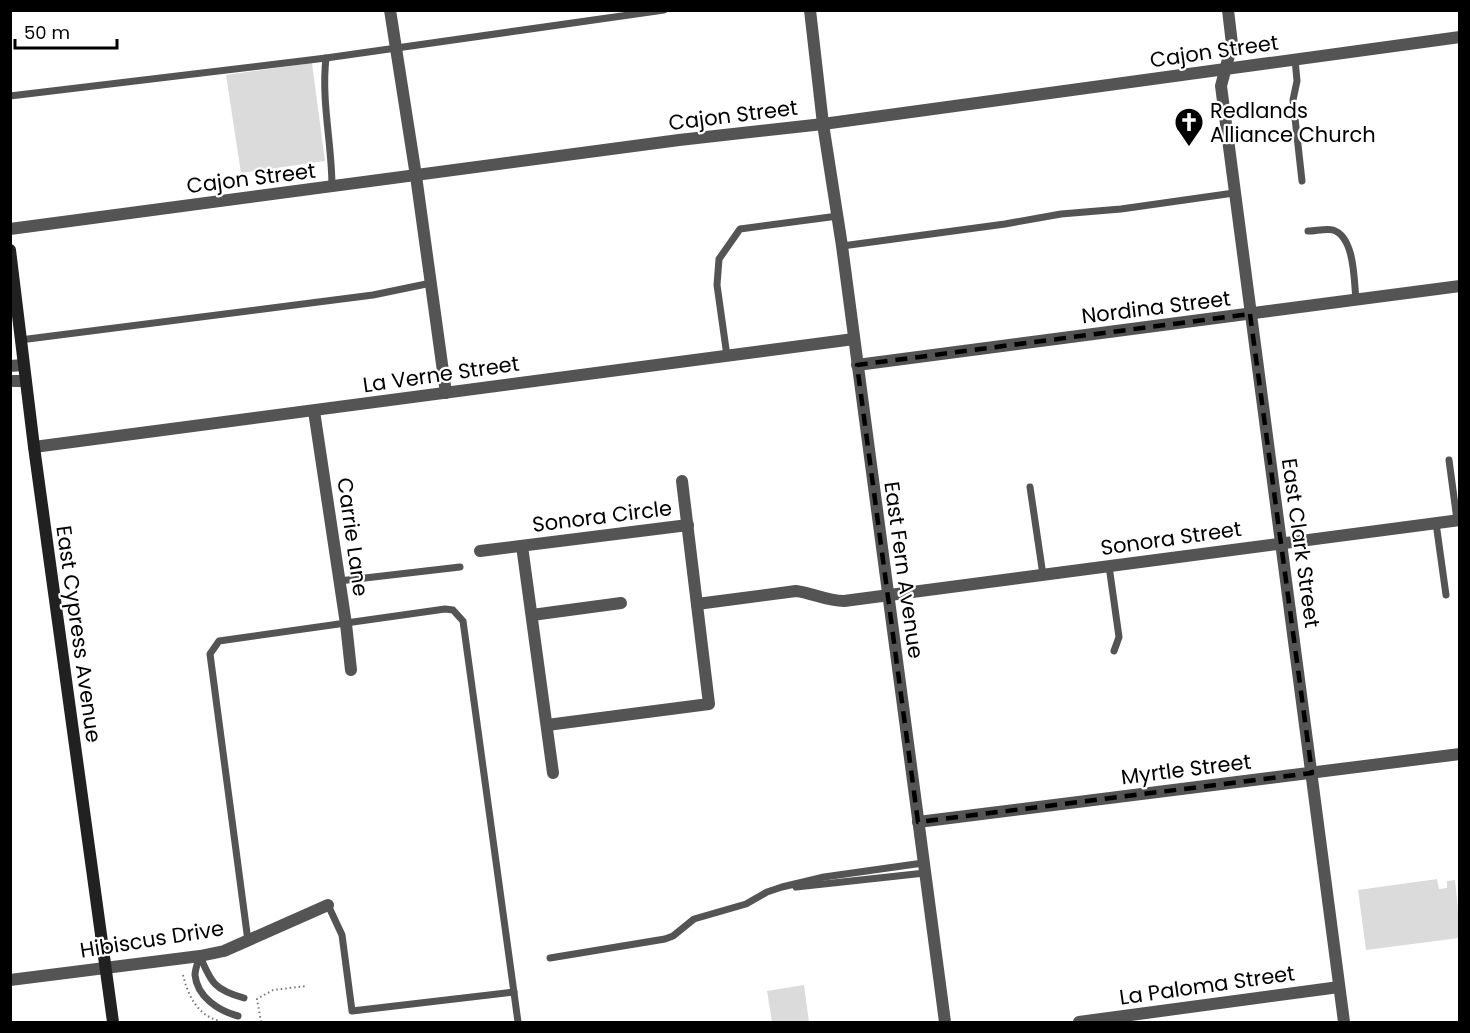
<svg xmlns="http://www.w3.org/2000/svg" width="1470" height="1033" viewBox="0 0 1470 1033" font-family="Poppins,sans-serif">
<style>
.green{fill:#dbdbdb}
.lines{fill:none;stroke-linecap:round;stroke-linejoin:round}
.path{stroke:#767676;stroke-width:2;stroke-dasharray:1.5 3;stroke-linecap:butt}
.service{stroke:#545454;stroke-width:7}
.minor{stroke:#545454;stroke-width:12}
.tertiary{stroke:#545454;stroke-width:12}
.secondary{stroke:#212121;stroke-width:12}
.marked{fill:none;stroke:#000;stroke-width:4.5;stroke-dasharray:12 8;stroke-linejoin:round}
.labels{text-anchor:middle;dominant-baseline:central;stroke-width:4.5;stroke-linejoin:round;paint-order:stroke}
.street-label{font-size:21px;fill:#000;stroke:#fff}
.poi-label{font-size:21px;fill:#000;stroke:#fff;text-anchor:start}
</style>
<rect width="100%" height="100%" fill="#fff"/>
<g class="green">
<polygon points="312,63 325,161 241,173 226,75"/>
<polygon points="1437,879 1439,889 1447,888 1447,881 1455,880 1459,918 1459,938 1366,950 1358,890"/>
<polygon points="804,985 809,1022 772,1022 767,991"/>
</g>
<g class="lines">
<g class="path">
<path d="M183,975C188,996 198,1016 220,1021"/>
<polyline points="261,1022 257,999 273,990 307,986"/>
</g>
<g class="service">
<path d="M326,58C321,101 332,144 332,187"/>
<polyline points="1295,59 1297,81 1293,100 1302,181"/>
<polyline points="10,96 326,58 664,10"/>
<path d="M1308,231C1316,231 1326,228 1333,230C1355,237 1354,281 1356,300"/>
<polyline points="842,246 1005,224 1061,214 1121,209 1234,193"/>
<polyline points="20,340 373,295 431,283"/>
<polyline points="727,356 717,285 719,259 740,229 838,216"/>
<polyline points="1449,460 1457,520"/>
<polyline points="1030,487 1043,575"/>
<polyline points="1436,523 1446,595"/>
<polyline points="1109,566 1119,637 1114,651"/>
<polyline points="339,581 460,567"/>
<polyline points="796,887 925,873"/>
<polyline points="328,905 342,935 352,1011 514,992"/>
<polyline points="248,941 210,654 219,641 445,609 453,610 463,621 518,1022"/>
<path d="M200,956C198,962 195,969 195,975C197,997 219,1011 238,1016"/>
<path d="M200,956C211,983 215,990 244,998"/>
<polyline points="550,958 665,939 673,936 694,919 746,904 767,892 782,887 824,877 923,863"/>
</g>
<g class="minor">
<polyline points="390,10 416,176 446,393"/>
<polyline points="1228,10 1232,44 1221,86 1344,1022"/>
<polyline points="857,365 1460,286"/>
<polyline points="10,366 23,365"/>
<polyline points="10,381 25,381"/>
<polyline points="314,411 346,624 351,670"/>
<polyline points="34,447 854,339"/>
<polyline points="522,546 553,773"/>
<polyline points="480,551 688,525"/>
<path d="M697,604L796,591C813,593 826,601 844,601L1460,520"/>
<polyline points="532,615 621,603"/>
<polyline points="547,725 709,704 682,481"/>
<polyline points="918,822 1460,754"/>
<polyline points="10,980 200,956 224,951 328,905"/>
<polyline points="1079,1022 1339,987"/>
</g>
<g class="tertiary">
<polyline points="810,10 823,124 842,246 945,1022"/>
<polyline points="10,229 679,140 823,124 1460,37"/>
</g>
<polyline class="secondary" points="10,250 34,447 113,1022"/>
</g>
<path class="marked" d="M1250,314L1312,773L918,822L857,365Z"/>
<defs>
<g id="church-pin" transform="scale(1.5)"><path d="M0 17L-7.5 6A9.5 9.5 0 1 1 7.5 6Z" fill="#000" stroke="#fff"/><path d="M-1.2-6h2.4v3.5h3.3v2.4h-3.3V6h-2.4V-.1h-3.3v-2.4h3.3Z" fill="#fff"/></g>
</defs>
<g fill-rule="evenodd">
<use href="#church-pin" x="1189" y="122"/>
</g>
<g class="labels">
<g class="street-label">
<text transform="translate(1214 51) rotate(-8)">Cajon Street</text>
<text transform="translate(733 115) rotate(-7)">Cajon Street</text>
<text transform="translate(251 178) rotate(-7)">Cajon Street</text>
<text transform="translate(1156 307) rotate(-7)">Nordina Street</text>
<text transform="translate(441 374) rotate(-8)">La Verne Street</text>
<text transform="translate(602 516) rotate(-7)">Sonora Circle</text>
<text transform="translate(353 537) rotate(82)">Carrie Lane</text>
<text transform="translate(1171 538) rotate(-8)">Sonora Street</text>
<text transform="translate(1301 543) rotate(82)">East Clark Street</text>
<text transform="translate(904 570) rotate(82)">East Fern Avenue</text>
<text transform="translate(79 634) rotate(82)">East Cypress Avenue</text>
<text transform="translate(1186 769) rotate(-7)">Myrtle Street</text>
<text transform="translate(152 939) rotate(-9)">Hibiscus Drive</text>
<text transform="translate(1207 985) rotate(-8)">La Paloma Street</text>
</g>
<g class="poi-label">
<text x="1210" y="110">Redlands<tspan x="1210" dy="24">Alliance Church</tspan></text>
</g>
</g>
<rect width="1470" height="1033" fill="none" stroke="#000000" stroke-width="24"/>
<path d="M15 39v9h102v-9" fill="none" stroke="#000000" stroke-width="3"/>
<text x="24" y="39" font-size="18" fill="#000000" stroke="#ffffff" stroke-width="4.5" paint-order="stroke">50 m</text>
</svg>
